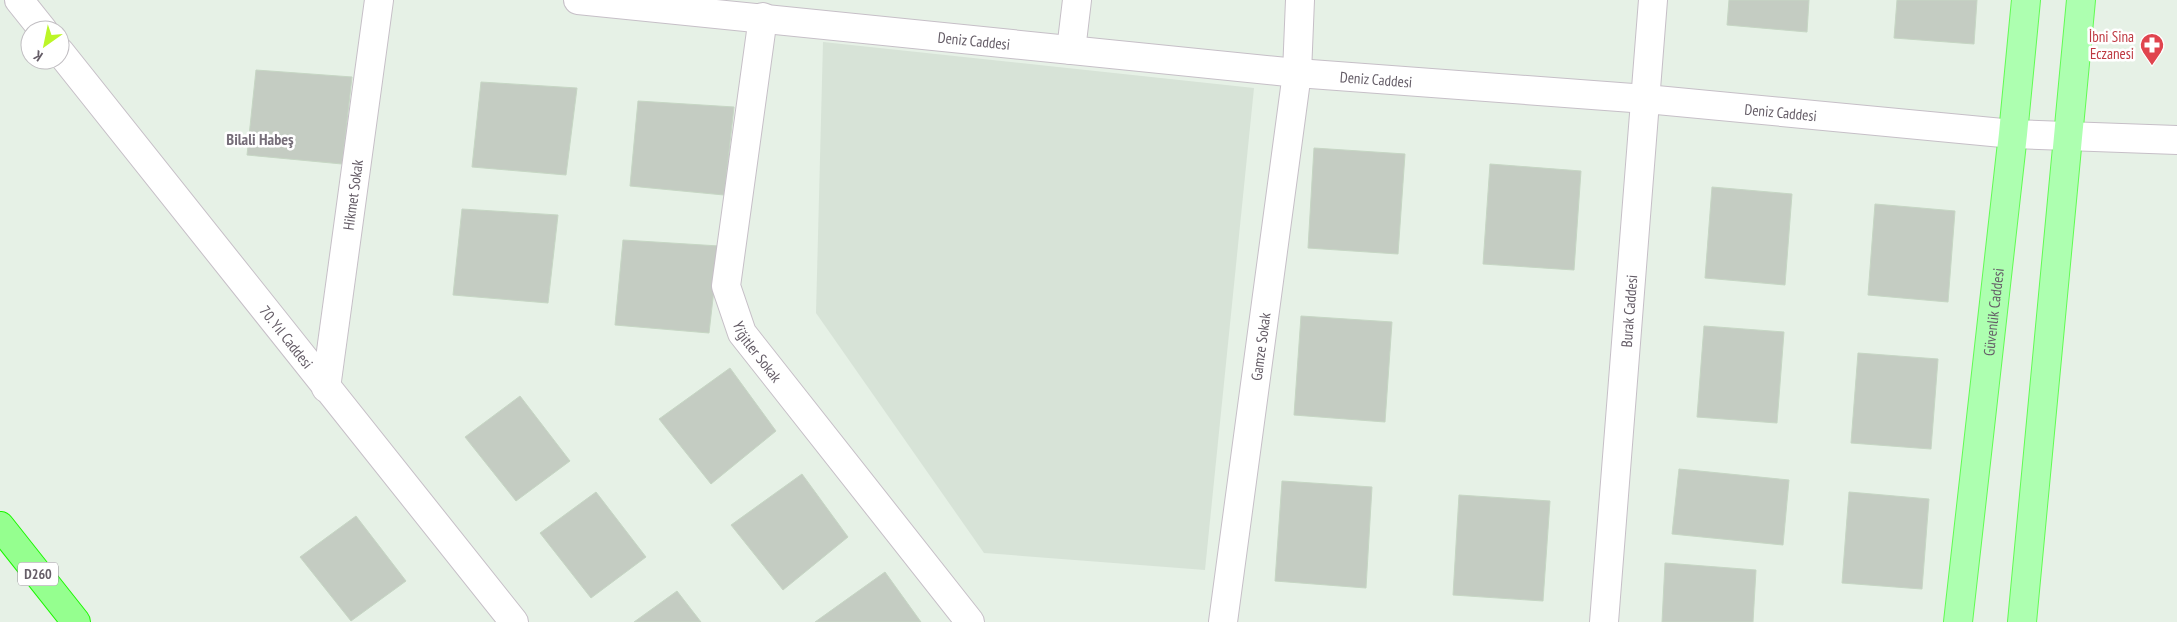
<svg xmlns="http://www.w3.org/2000/svg" width="2177" height="622" viewBox="0 0 2177 622" font-family="'PT Sans Narrow',sans-serif">
<style>
.education{fill:#d7e3d7}
.building{fill:#c4ccc2;stroke:#c6d6c4}
.lines{fill:none;stroke-linecap:round;stroke-linejoin:round}
.minor-casing{stroke:#c6bfc7;stroke-width:30}
.major-casing{stroke:#62fb54;stroke-width:30}
.highway-casing{stroke:#1bf700;stroke-width:30}
.minor{stroke:#fff;stroke-width:28}
.major{stroke:#adffb0;stroke-width:28}
.highway{stroke:#95ff8f;stroke-width:28}
.labels{text-anchor:middle;dominant-baseline:central;stroke-width:5;stroke-linejoin:round;paint-order:stroke}
.shield{fill:#fff;stroke:#938e95;stroke-width:1}
.shield-label{font-size:14px;font-weight:bold;fill:#655d67}
.health-label{font-size:15px;fill:#be3a42;stroke:#fff;text-anchor:end}
.street-label{font-size:15px;fill:#655d67;stroke:#fff}
.neighbourhood-label{font-size:16px;font-weight:bold;fill:#766e79;stroke:#fff}
</style>
<rect width="100%" height="100%" fill="#e6f1e6"/>
<polygon class="education" points="823,42 1254,88 1205,570 984,553 816,313"/>
<g class="building">
<polygon points="1729,0 1809,0 1807,32 1727,25"/>
<polygon points="1897,0 1977,0 1974,44 1894,38"/>
<polygon points="256,70 352,77 342,164 247,155"/>
<polygon points="481,82 577,88 566,175 472,167"/>
<polygon points="638,101 734,107 724,195 630,186"/>
<polygon points="1314,148 1405,154 1398,254 1308,248"/>
<polygon points="1490,164 1581,171 1574,270 1483,264"/>
<polygon points="1712,187 1792,194 1785,285 1705,278"/>
<polygon points="1875,204 1955,211 1948,302 1868,295"/>
<polygon points="462,209 558,215 548,303 453,295"/>
<polygon points="623,240 719,246 709,333 615,325"/>
<polygon points="1301,316 1392,322 1385,422 1294,415"/>
<polygon points="1704,326 1784,332 1777,423 1697,417"/>
<polygon points="1858,353 1938,359 1931,449 1851,443"/>
<polygon points="730,368 776,431 711,484 659,419"/>
<polygon points="520,396 570,461 516,501 465,437"/>
<polygon points="1679,469 1789,480 1783,545 1672,534"/>
<polygon points="802,474 848,537 783,590 731,525"/>
<polygon points="1282,481 1372,487 1366,588 1275,581"/>
<polygon points="596,492 646,557 591,598 540,533"/>
<polygon points="1849,492 1929,499 1922,589 1842,583"/>
<polygon points="1459,495 1550,501 1543,601 1453,595"/>
<polygon points="356,516 406,581 351,621 300,557"/>
<polygon points="1665,563 1756,570 1753,622 1662,622"/>
<polygon points="885,572 921,622 815,622"/>
<polygon points="677,591 701,622 634,622"/>
</g>
<g class="lines">
<g class="minor-casing">
<g id="minor">
<polyline points="19,0 43,30"/>
<path id="s1" d="M578,0L1297,73L1646,99L2013,134L2177,140"/>
<path id="s2" d="M763,17L726,286L742,333L970,622"/>
<polyline points="1071,50 1077,0"/>
<path id="s3" d="M60,52L514,622"/>
<path id="s4" d="M326,388L379,0"/>
<path id="s5" d="M1223,622L1297,73L1300,0"/>
<path id="s6" d="M1604,622L1653,0"/>
</g>
</g>
<g class="major-casing">
<g id="major">
<path id="s7" d="M1958,622L2013,134L2026,0"/>
<polyline points="2022,622 2081,0"/>
</g>
</g>
<g class="highway-casing">
<polyline id="highway" points="0,526 76,622"/>
</g>
<use href="#minor" class="minor"/>
<use href="#major" class="major"/>
<use href="#highway" class="highway"/>
</g>
<defs>
<g id="pharmacy-pin" transform="scale(1.25)"><path d="M0 17L-7.5 6A9.5 9.5 0 1 1 7.5 6Z" fill="#e0444e" stroke="#fff"/><path d="M-2-6h4v4h4v4h-4v4h-4v-4h-4v-4h4Z" fill="#fff"/></g>
</defs>
<g fill-rule="evenodd">
<use href="#pharmacy-pin" x="2152" y="45"/>
</g>
<g class="labels">
<rect class="shield" x="18" y="562.5" width="40" height="23" rx="4"/>
<g class="shield-label">
<text x="38" y="574">D260</text>
</g>
<g class="health-label">
<text x="2134" y="36">İbni Sina<tspan x="2134" dy="17">Eczanesi</tspan></text>
</g>
<g class="street-label">
<text stroke="none"><textPath href="#s1" startOffset="398">Deniz Caddesi</textPath></text>
<text stroke="none"><textPath href="#s1" startOffset="802">Deniz Caddesi</textPath></text>
<text stroke="none"><textPath href="#s1" startOffset="1208">Deniz Caddesi</textPath></text>
<text stroke="none"><textPath href="#s4" startOffset="195">Hikmet Sokak</textPath></text>
<text stroke="none"><textPath href="#s6" startOffset="312">Burak Caddesi</textPath></text>
<text stroke="none"><textPath href="#s7" startOffset="312">Güvenlik Caddesi</textPath></text>
<text stroke="none"><textPath href="#s3" startOffset="364">70. Yıl Caddesi</textPath></text>
<text stroke="none"><textPath href="#s5" startOffset="278">Gamze Sokak</textPath></text>
<text stroke="none"><textPath href="#s2" startOffset="345">Yiğitler Sokak</textPath></text>
</g>
<g class="neighbourhood-label">
<text x="260" y="139">Bilali Habeş</text>
</g>
</g>
<g transform="translate(45 45) rotate(213)"><circle r="24" fill="#ffffff" stroke="#c1bec2"/>
<path d="M0-4L9 19L0 12L-9 19Z" fill="#bcf627"/>
<text y="-8" font-size="14" font-weight="bold" text-anchor="middle" fill="#655d67">K</text>
</g>
</svg>
